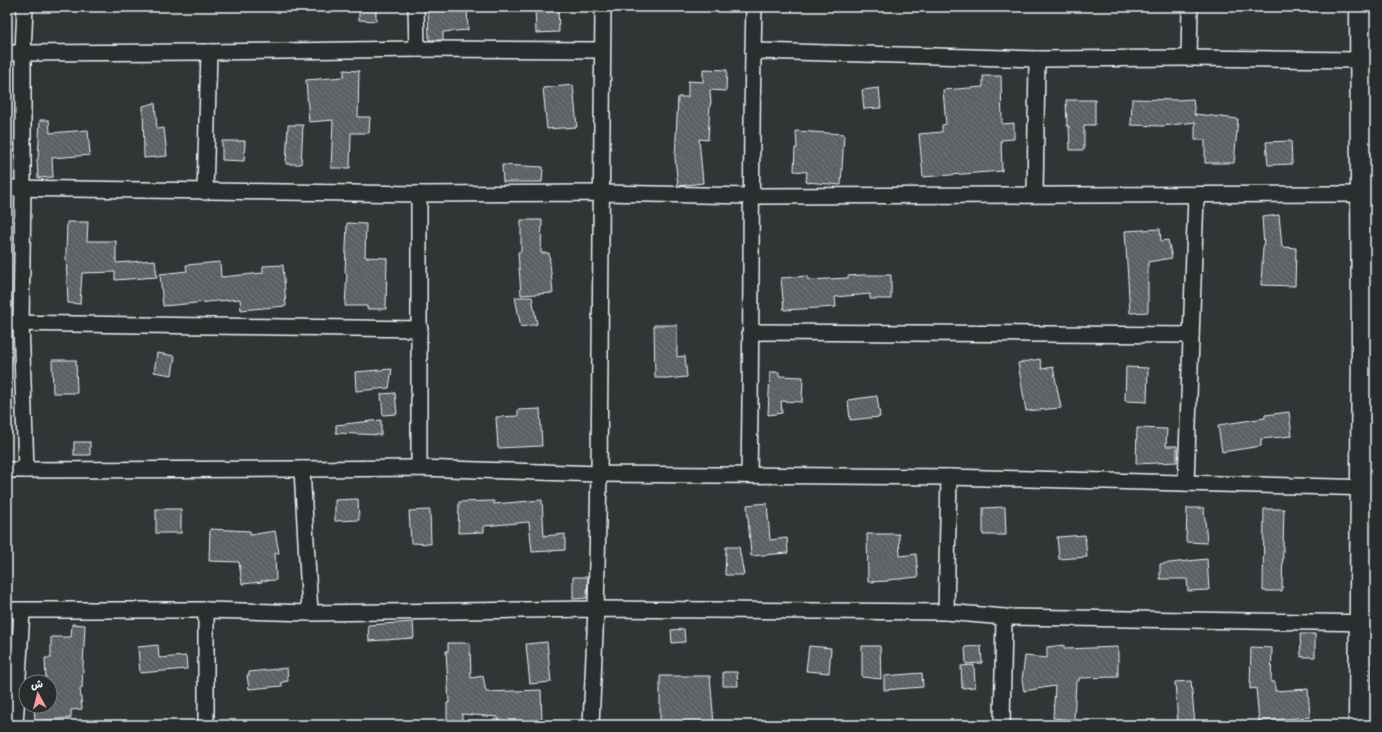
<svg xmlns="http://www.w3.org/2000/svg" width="1382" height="732" viewBox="0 0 1382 732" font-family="'Architects Daughter','Playpen Sans Arabic',sans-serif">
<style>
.building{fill:url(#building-back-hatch);stroke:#e8f1f8}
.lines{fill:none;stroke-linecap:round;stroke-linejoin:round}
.street-casing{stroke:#e8f1f8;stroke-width:18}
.secondary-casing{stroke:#e8f1f8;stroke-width:25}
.street{stroke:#2a2d2e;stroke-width:15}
.secondary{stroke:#2a2d2e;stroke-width:22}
</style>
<defs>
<pattern id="building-back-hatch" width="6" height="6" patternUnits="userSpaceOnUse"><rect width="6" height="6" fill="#5c6063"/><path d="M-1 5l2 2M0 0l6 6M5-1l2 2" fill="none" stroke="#73777a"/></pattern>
</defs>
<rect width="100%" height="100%" fill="#323536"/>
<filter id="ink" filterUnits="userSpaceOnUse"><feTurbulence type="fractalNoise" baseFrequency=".025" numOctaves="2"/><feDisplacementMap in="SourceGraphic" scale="8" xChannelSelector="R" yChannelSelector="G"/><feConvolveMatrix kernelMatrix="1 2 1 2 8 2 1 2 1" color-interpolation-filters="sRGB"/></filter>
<g filter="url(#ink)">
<g class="building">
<polygon points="359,7 376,7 376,21 359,20"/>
<polygon points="428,7 467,7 468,30 443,32 443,40 429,40"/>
<polygon points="535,7 558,7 559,32 536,33"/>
<polygon points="703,69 727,70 726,91 710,90 711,104 710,104 708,140 699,139 703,183 678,186 675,158 678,97 688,97 688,81 703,82"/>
<polygon points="344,70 359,71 358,117 370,117 369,133 351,133 350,168 331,168 333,120 309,122 306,80 344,77"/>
<polygon points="983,76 1001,76 1002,124 1014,123 1014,139 1001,140 1002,171 923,177 919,134 942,132 942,125 946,124 943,90 983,87"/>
<polygon points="573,85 577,127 547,129 543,88"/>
<polygon points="879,88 881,108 864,109 862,90"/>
<polygon points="1132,99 1177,100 1193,99 1195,116 1195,114 1238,119 1234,163 1205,163 1205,140 1195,140 1195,122 1163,126 1131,125"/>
<polygon points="1066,100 1095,100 1095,125 1084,125 1084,150 1070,150 1069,126 1067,126"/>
<polygon points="155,103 157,129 164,128 167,156 144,158 143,106"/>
<polygon points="40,120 49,120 50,133 88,130 90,155 52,158 53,177 38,178 37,159 38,159"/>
<polygon points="288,125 303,125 301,164 286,164"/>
<polygon points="796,131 844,134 841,185 806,182 807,172 794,171 795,148 797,148"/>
<polygon points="222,141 245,141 244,161 222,160"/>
<polygon points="1291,141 1292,164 1268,165 1266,142"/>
<polygon points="502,165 543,167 542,182 503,182"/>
<polygon points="1279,215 1282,247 1296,248 1295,286 1261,285 1263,247 1264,247 1262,217"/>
<polygon points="521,220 542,220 541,253 549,253 553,293 521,295 518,252 521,252"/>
<polygon points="67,222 88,222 87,241 116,241 116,263 155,260 157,277 115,280 115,272 82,273 80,304 68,303 66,255"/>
<polygon points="347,223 366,224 365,257 387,258 386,309 367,309 367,306 345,306 347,273 345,273"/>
<polygon points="1160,229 1161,241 1168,240 1172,258 1148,262 1148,312 1130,313 1125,231"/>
<polygon points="220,262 221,277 263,273 263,266 283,265 286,306 241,310 240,299 163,306 160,274 187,271 186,265"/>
<polygon points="861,275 891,275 891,299 870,299 870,294 835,297 836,307 784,310 781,278 808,276 808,280 848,278 848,276"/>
<polygon points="515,297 532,297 537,324 521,327"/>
<polygon points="654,325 677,325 677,357 685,356 687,377 667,379 666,378 655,378"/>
<polygon points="157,353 175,356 172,375 154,372"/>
<polygon points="1040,359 1042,369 1053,367 1061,408 1026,411 1018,363"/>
<polygon points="52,360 76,360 77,393 53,393"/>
<polygon points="1126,367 1148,368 1147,402 1125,401"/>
<polygon points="392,369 389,388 356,391 355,372"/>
<polygon points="770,372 779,372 779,376 803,377 802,402 781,401 782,413 768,415"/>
<polygon points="395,393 397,414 383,415 381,394"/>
<polygon points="877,396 880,417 850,420 848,400"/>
<polygon points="540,409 542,446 498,448 496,417 518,416 518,410"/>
<polygon points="1289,412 1292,436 1261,439 1261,446 1222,452 1218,425 1265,418 1265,415"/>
<polygon points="381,420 381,435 336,433 336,425"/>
<polygon points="1137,428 1167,429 1166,446 1177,446 1177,462 1136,464"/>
<rect x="74" y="442" width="16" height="13"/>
<polygon points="358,499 359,520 335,521 335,500"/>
<polygon points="542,500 544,536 565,534 565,550 532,552 529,522 484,526 484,532 458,533 459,502 494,501 494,504"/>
<polygon points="767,503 770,540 787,538 788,553 751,556 747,505"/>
<polygon points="1005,507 1006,535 983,535 983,508"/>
<polygon points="1187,508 1204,508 1207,543 1186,542"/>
<rect x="156" y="509" width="25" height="24"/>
<polygon points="1264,509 1284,509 1282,591 1263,591"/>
<polygon points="430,510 431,544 411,543 409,511"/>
<polygon points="210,529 250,531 250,535 275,531 279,553 275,553 276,580 261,581 262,582 242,584 239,562 209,561"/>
<polygon points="867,534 899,534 900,556 916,554 918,577 888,580 888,581 868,582"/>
<polygon points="1085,535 1087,557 1059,559 1057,537"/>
<polygon points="726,547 739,547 744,575 725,575"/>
<polygon points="1207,559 1209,590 1188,591 1187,579 1160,579 1160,564"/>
<polygon points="573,577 588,577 587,598 573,599"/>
<polygon points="413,622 414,638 369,641 368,625"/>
<polygon points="72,624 85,625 82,688 80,688 82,709 71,710 71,718 35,721 34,706 50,706 50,682 46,682 45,658 51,658 51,637 71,637"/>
<polygon points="684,629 685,642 672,643 671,630"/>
<polygon points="1300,634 1315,634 1315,657 1301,657"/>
<polygon points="547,642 551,682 530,684 526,644"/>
<polygon points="448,643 470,643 471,678 483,676 486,692 541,690 542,723 499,724 498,717 462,714 462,722 447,722 447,703 449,703 446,651 448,651"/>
<polygon points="158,645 159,658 186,656 187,669 140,673 138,647"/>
<polygon points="1064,645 1064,649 1118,647 1118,677 1079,678 1079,681 1076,681 1074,720 1053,718 1055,686 1024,691 1022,680 1025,656 1047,658 1047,647"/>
<polygon points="809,646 831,648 829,673 806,671"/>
<polygon points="862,646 880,646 881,679 862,677"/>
<polygon points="981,646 982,663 966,664 965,647"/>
<polygon points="1251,647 1272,648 1271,682 1275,682 1275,691 1308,689 1310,717 1259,721 1256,688 1250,689"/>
<polygon points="974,665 975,687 962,688 961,666"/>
<polygon points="287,668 288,681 282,682 282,686 249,689 247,675 249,675 249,672"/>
<polygon points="723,672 737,672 738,686 723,686"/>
<polygon points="922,673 923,687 884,690 884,676"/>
<polygon points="660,676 710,676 714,725 660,725"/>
<polygon points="1191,681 1195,725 1178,725 1175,682"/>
</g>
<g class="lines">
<g class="street-casing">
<g id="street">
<polyline points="25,7 23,53 23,189 21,323 26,470"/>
<polyline points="416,7 417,49"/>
<polyline points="753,51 1037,59 1189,58 1360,60"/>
<polyline points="7,53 209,52 417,49 602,50"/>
<polyline points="1189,58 1190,7"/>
<polyline points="7,188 419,194 602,193 750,196 1361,194"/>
<polyline points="205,192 209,52"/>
<polyline points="1035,195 1037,59"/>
<polyline points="7,323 420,329"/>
<polyline points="750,332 1191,335"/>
<polyline points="419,468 419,194"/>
<polyline points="302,469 310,613"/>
<polyline points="7,470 302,469 419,468 599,474 949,477 1375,488"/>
<path d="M749,475C752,319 750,163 754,7"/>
<polyline points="1186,483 1196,196"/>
<polyline points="7,610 206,610 310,613 596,609 946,612 1004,617 1375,623"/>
<polyline points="206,610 206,725"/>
<polyline points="946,612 949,477"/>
<polyline points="15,725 22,611"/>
<polyline points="591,725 596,609 599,474 603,7"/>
<polyline points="1002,725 1004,617"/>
</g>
</g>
<g class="secondary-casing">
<polyline id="secondary" points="1360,725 1363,346 1361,7"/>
</g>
<use href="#street" class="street"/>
<use href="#secondary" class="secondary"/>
</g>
</g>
<rect width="1382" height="732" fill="none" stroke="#2a2d2e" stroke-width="24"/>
<rect x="12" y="12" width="1358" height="708" fill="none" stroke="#e8f1f8" stroke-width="1.5" filter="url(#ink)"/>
<g transform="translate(38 694) rotate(353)"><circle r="19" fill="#2a2d2e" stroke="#767b7f"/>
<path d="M0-3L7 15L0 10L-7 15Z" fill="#ff9aa2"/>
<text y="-6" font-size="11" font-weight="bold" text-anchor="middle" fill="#e8f1f8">ش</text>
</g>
</svg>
